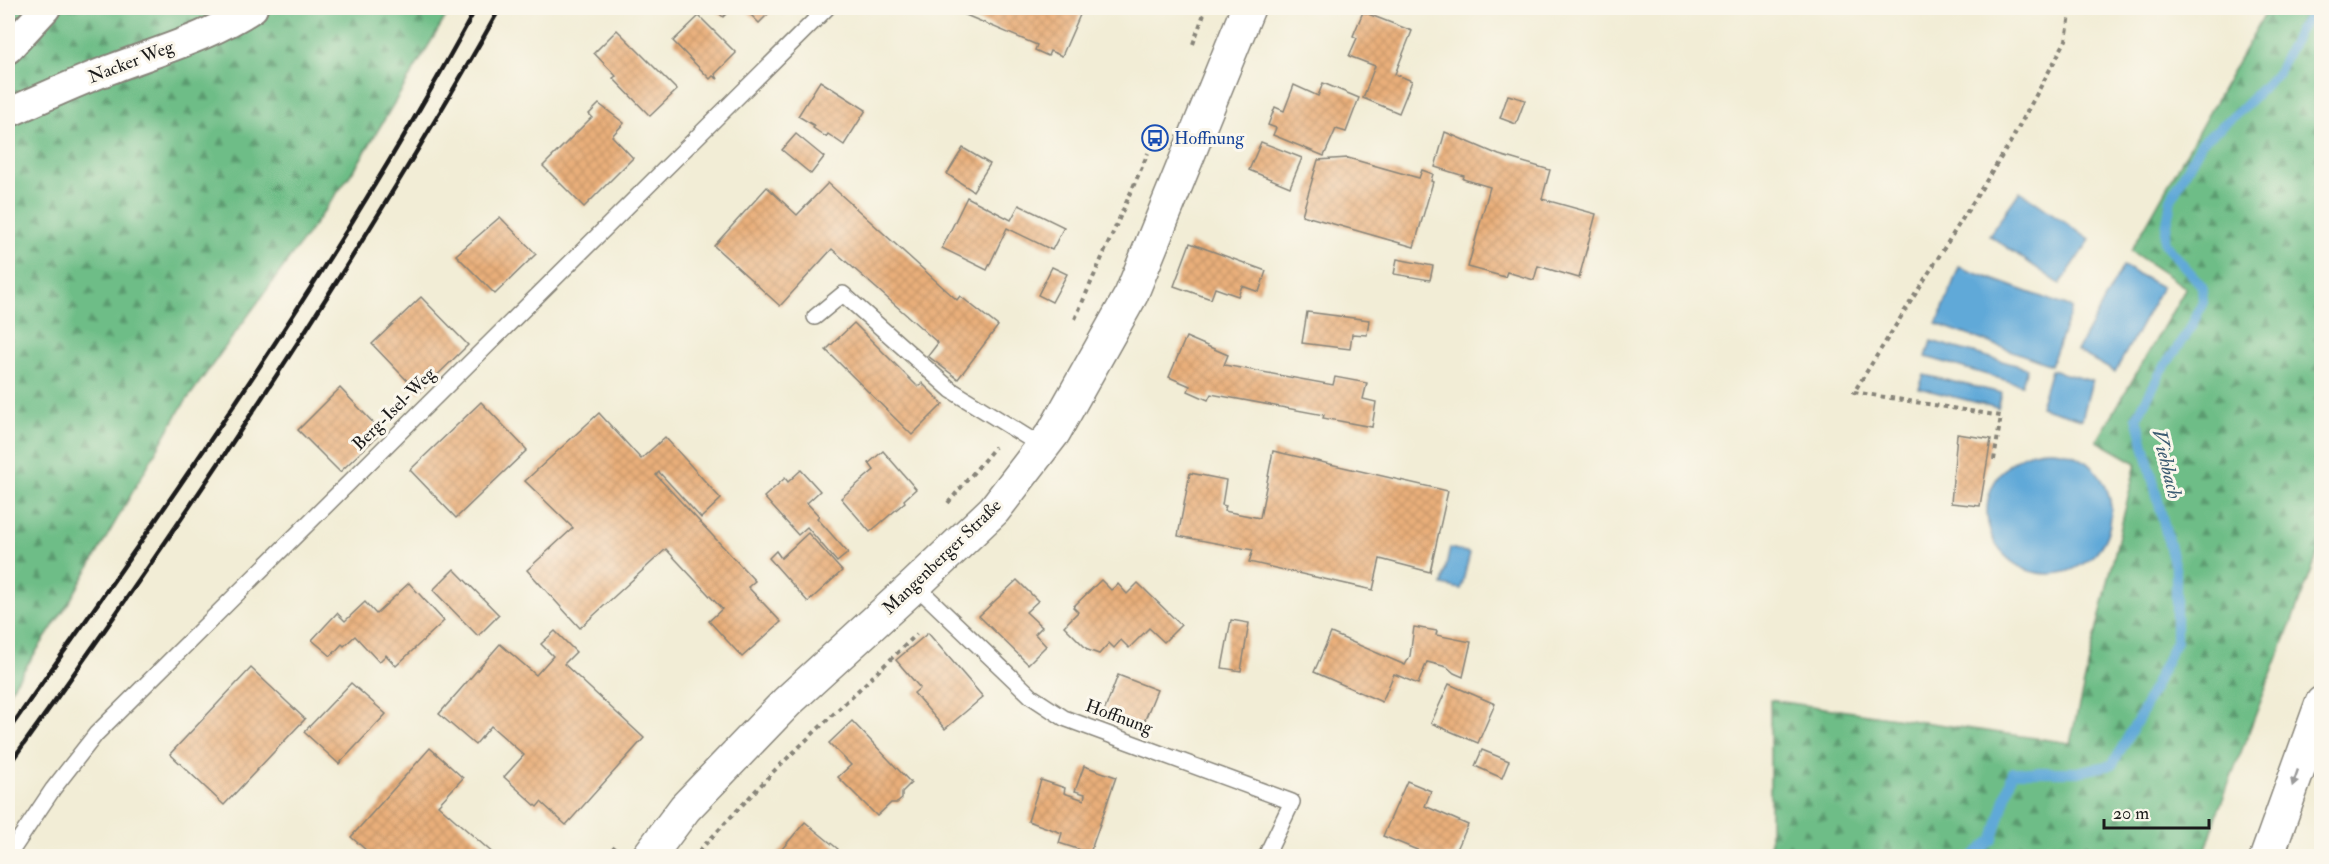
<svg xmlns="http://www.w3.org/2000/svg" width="2329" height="864" viewBox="0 0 2329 864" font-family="'IM FELL Double Pica',serif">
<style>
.forest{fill:url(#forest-firs);stroke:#456c52;stroke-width:1.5}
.water{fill:#61a9d8;stroke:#3e627a;stroke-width:1.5}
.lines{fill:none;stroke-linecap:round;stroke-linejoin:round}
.stream{stroke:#61a9d8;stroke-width:10}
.building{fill:url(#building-cross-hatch)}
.service-casing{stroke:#878479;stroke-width:18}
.minor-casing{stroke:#878479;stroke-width:32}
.secondary-casing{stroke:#878479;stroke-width:36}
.trunk-casing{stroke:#878479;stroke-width:36}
.path{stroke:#878479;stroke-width:4;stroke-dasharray:4.5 4.5;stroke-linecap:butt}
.service{stroke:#fff;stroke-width:15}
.minor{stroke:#fff;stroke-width:28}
.secondary{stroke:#fff;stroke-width:33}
.trunk{stroke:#fff;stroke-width:33}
.rail{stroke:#1c1c1c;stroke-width:4.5}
.oneway{fill:#999}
.labels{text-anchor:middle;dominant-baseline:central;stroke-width:6;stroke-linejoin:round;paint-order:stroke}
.street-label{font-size:18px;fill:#1c1c1c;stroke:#fbf7ec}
.transit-label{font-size:18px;fill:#164399;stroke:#fbf7ec;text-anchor:start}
.water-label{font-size:20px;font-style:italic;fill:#3b5b71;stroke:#fbf7ec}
</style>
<defs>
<pattern id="forest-firs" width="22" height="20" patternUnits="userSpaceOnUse" patternTransform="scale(1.5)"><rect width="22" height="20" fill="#6ebd87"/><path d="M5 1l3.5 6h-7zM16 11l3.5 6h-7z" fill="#5a996e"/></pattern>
<pattern id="building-cross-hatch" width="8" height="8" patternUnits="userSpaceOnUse" patternTransform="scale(1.5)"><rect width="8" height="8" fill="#e9af7a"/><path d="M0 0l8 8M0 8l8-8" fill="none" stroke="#c79669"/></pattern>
</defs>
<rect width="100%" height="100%" fill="#fbf7ec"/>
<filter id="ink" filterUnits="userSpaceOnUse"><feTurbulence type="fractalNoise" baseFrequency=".0167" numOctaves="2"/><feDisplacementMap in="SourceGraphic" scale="12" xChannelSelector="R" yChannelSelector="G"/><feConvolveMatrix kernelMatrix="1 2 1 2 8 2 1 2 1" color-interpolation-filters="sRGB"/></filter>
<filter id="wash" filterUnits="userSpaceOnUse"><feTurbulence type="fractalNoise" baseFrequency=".008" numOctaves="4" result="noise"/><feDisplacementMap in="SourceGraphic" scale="24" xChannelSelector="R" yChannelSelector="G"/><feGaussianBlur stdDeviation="1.35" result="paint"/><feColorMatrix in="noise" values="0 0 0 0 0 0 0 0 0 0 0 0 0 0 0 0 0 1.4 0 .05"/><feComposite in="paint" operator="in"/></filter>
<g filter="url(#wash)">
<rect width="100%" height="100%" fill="#f2edd6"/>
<g class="forest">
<polygon points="8,8 451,8 356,167 181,408 71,599 8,694"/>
<polygon points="2268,8 2321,8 2321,546 2219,809 2204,856 1770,856 1770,700 2070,743 2136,463 2097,441 2186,288 2131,251"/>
</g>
<g class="water">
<polygon points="2020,191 2090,240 2060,284 1989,235"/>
<polygon points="2123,266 2162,287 2115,372 2077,351"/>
<polygon points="1959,267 2072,308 2051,365 1937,324"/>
<polygon points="1931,341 2027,368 2022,385 1926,357"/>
<polygon points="2051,370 2092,381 2082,419 2040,407"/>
<polygon points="1924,375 2002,393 1998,408 1919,388"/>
<circle cx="2049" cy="512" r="62"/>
<polygon points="1450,548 1470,553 1461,589 1442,585"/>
</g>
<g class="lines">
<polyline class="stream" points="1973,856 1993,839 2013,772 2077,772 2112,765 2140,716 2176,641 2176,572 2137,417 2162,370 2189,331 2203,302 2202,286 2164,243 2171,199 2202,142 2240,111 2278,72 2299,30 2318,8"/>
</g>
<g id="blocks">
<g class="building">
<polygon points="714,8 732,8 723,17"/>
<polygon points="744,8 774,8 759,23"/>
<polygon points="963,8 1083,8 1062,56 1050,51 1048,56 1035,50 1037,45 961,13"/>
<polygon points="1363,12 1412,31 1395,74 1412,81 1399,113 1363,98 1375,66 1349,56 1357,38 1353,36"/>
<polygon points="699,16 736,53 715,74 718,79 713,76 710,79 673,41"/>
<polygon points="617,30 677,90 650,116 613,78 616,76 594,53"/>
<polygon points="820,81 866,110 844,145 828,134 826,137 813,128 815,126 798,116"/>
<polygon points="1323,83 1359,98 1346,132 1336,129 1324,156 1273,135 1276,128 1268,125 1275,107 1284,111 1294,85 1318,96"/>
<polygon points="1508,95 1525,100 1516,124 1500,118"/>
<polygon points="599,104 624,123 612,136 633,158 584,207 543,166 592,117 589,114"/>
<polygon points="1445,132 1499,155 1550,170 1542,199 1596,214 1579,278 1538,266 1534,280 1507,272 1505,277 1468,267 1490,187 1463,179 1464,176 1435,167"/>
<polygon points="796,134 824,157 811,174 782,150"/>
<polygon points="1261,142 1302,158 1290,187 1249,170"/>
<polygon points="963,148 990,164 973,191 947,174"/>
<polygon points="1348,158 1419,178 1422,170 1433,174 1431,181 1433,182 1414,247 1302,215 1318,160"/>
<polygon points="828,183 957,300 960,296 998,326 958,379 928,356 938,343 832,249 780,306 714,246 767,187 797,215"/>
<polygon points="967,197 1011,220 1019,205 1064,227 1052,250 1007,228 987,270 942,248"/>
<polygon points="500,217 536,254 495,294 456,255"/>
<polygon points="1190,243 1266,271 1259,292 1242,286 1238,296 1215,288 1211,299 1174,286"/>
<polygon points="1397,259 1433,266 1430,280 1394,274"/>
<polygon points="1052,267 1067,274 1052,302 1038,295"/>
<polygon points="421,297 468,345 419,393 372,344"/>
<polygon points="1307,312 1369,320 1367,335 1352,334 1350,349 1302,343"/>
<polygon points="854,323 918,387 922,383 943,404 912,435 826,350"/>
<polygon points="1186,337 1228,355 1224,365 1333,385 1335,377 1367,383 1363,399 1376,402 1372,427 1323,418 1324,415 1211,394 1208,400 1188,391 1190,386 1169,377"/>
<polygon points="340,388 382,432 340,472 298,430"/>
<polygon points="481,402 527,450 456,518 410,470"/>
<polygon points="599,413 641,459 665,437 721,499 701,518 659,472 656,475 755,581 748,587 781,622 742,657 709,621 722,609 666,549 580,628 527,570 573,528 525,481"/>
<polygon points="1957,434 1991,439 1980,506 1951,503"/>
<polygon points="883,451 916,489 904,500 905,502 870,532 841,498 874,470 869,463"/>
<polygon points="1273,451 1448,491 1430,572 1380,559 1373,590 1249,562 1253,550 1178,536 1190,473 1226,480 1222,505 1226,506 1224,511 1260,518"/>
<polygon points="801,470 820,491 807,503 819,516 817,518 848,553 837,562 807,527 798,535 764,497 785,478 788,482"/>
<polygon points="808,533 842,571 808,602 769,558 776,551 781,558"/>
<polygon points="454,569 499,615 478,636 433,590"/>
<polygon points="1017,580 1038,601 1026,612 1042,627 1035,634 1046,646 1028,664 979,616"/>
<polygon points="1101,580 1111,590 1118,584 1127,594 1138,583 1181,625 1164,642 1149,628 1129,648 1121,640 1114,648 1109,643 1099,654 1088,650 1064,626 1078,612 1073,607"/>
<polygon points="409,583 444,621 396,666 386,655 379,662 355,636 344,646 342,644 331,656 312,640 337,613 345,621 365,602 376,614"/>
<polygon points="1231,620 1249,623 1241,671 1222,668"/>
<polygon points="1414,627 1437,631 1436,635 1471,642 1463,677 1454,673 1447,667 1427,662 1418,684 1394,674 1382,702 1314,672 1331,633 1405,665 1410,656"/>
<polygon points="555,631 576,652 564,664 644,738 566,825 541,802 537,807 504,777 524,755 491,726 475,745 439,714 500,644 536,675 553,656 541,644"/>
<polygon points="928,633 983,697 945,729 914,693 920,688 896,660"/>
<polygon points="251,668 305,719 224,805 170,754"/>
<polygon points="1118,675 1157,690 1142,727 1104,712"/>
<polygon points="351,683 386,714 339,764 304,732"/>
<polygon points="1449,684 1495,704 1478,743 1431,723"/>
<polygon points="852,721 911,783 902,792 902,799 897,803 891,803 877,816 838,777 851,765 829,743"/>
<polygon points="430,748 463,778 438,805 496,856 373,856 351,837"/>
<polygon points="1482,750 1509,761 1502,778 1475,766"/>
<polygon points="1084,766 1116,777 1090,853 1059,843 1062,833 1028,821 1041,780 1065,788 1064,793 1084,800 1085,794 1075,791"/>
<polygon points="1407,781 1431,791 1425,806 1468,825 1454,856 1432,856 1383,836"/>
<polygon points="805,822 838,849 832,856 776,856"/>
</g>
</g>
</g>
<g filter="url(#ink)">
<use href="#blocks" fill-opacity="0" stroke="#878479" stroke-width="1.5"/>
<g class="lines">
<g class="service-casing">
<g id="service">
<polyline points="815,317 843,294 951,390 1043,447"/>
<polyline points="915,585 1032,697 1064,718 1292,802 1266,856"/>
<polyline points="8,856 53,789 96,734 827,8"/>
</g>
</g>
<g class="minor-casing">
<g id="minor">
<polyline points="8,49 46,8"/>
<path d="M8,113C43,98 78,81 114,68C161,50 211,36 253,8"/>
</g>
</g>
<g class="secondary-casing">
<polyline id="secondary" points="649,856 685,808 787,702 915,585 994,510 1054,432 1131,295 1248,8"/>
</g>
<g class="trunk-casing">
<polyline id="trunk" points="2267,856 2322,703"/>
</g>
<g class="path">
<polyline points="1193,44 1206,8"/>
<polyline points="1075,319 1148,153"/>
<polyline points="1994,460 2001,416 1854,392 2010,143 2066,40 2071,8"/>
<polyline points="948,503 995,447"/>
<polyline points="699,851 775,770 917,634"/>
<polyline points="607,856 615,846"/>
</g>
<use href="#service" class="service"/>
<use href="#minor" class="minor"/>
<use href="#secondary" class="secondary"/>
<use href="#trunk" class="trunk"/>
<g class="rail">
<path d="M8,731C173,497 340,261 476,8"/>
<path d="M8,766C185,521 352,271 500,8"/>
</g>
</g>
<defs><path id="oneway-solid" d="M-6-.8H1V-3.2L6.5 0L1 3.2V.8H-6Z" transform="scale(1.5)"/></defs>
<use class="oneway" href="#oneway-solid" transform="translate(2295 778) rotate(109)"/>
</g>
<defs>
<g id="bus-ring" transform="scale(1.35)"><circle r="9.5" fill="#fbf7ec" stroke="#1a4fb4" stroke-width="1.5"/><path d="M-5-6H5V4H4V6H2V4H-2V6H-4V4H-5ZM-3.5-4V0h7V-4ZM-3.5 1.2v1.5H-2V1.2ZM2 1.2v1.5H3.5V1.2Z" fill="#1a4fb4"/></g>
</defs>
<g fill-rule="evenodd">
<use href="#bus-ring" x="1155" y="138"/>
</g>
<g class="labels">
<g class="street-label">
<text transform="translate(131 62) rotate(-21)">Nacker Weg</text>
<text transform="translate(394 409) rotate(-45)">Berg-Isel-Weg</text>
<text transform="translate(942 557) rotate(-44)">Mangenberger Straße</text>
<text transform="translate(1119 717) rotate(20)">Hoffnung</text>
</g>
<g class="transit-label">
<text x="1174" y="138">Hoffnung</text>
</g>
<g class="water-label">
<text transform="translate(2167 464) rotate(76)">Viehbach</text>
</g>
</g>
<rect width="2329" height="864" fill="none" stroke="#fbf7ec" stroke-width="30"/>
<path d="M2104 819v9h105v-9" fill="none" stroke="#1c1c1c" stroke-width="3"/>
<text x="2113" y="819" font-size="18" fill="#1c1c1c" stroke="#fbf7ec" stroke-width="4.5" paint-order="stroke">20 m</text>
</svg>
